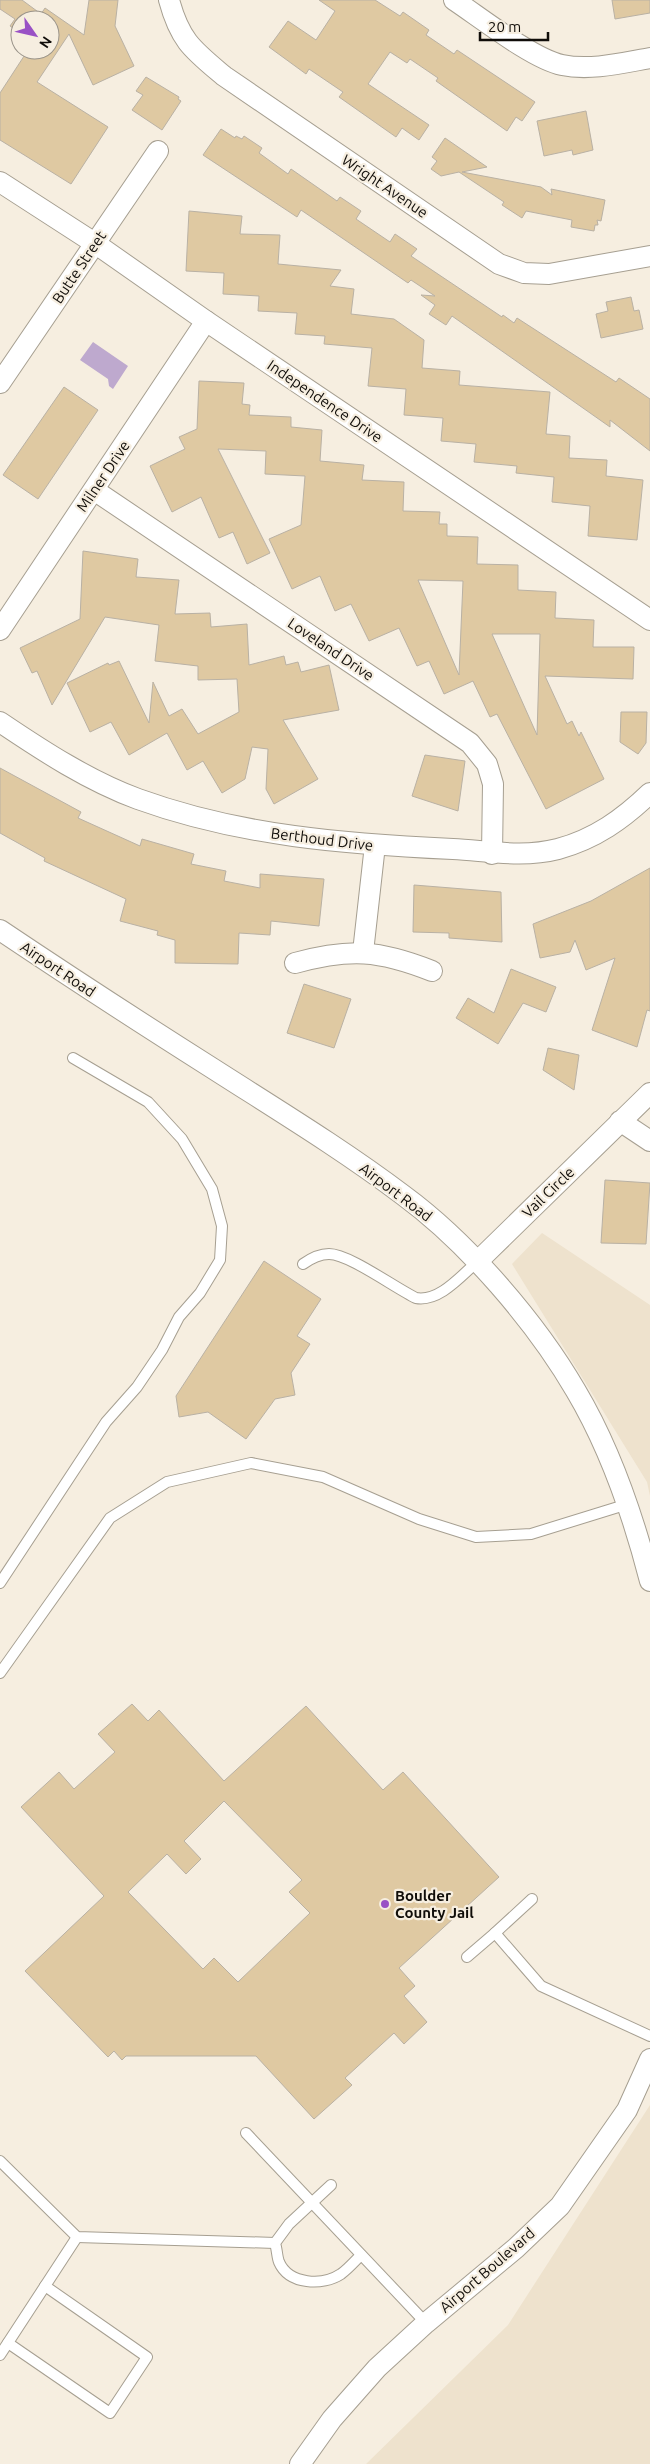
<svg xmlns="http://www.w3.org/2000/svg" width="650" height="2464" viewBox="0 0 650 2464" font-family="Ubuntu,sans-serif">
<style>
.built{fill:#eee2cd}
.water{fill:#bea9ce}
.building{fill:#dfc9a2;stroke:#b9b1a4;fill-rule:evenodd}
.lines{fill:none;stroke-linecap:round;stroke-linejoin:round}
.lane-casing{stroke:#a69f91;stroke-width:12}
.street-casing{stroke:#a69f91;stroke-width:22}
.lane{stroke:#fff;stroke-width:10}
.street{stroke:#fff;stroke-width:20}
.poi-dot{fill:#9951c5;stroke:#f6eee0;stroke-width:2}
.labels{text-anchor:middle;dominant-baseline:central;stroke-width:4.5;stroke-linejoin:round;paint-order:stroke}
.street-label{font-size:15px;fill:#100d09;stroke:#f6eee0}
.poi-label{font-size:15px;font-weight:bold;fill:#100d09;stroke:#f6eee0;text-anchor:start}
</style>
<rect width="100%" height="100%" fill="#f6eee0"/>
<g class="built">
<polygon points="542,1233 650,1305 650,1496 647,1482 512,1264"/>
<polygon points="650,2105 650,2464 366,2464 508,2325"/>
</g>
<polygon class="water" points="93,342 128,366 113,389 109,386 108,379 80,360"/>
<g class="building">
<polygon points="0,0 22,0 41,14 45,8 84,35 89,0 118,0 115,26 134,66 93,85 69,34 37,82 108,127 71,184 0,140 0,93 28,50 50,50 50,20 20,20 20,33 10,26 15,19 0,9"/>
<polygon points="319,0 375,0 400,16 403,12 429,30 426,35 454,54 457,50 535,102 522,121 516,117 507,131 436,81 438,78 410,59 407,63 390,52 368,84 429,125 419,140 402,128 396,137 339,97 343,92 309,69 306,74 269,47 288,21 316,40 335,11"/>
<polygon points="612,0 650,0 650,13 615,19"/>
<polygon points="146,77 179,97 178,99 181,101 162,130 132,110 143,95 136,91"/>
<polygon points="586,111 593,150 573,155 572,150 544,156 537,121"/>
<polygon points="221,129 235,138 236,136 242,139 244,136 262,148 259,153 288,174 291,169 337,201 340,197 361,211 356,219 390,242 395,234 417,249 411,256 502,317 503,315 514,323 517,318 616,382 619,378 650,399 650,451 610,420 610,427 452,316 446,325 429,314 435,305 421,295 435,296 411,280 408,283 301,210 297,217 203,155"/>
<polygon points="445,138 487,167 462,172 541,187 552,195 551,189 605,200 601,221 597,220 598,225 595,225 594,231 571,227 572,220 526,211 522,218 502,205 504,202 459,172 441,176 431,169 437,161 432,157"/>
<polygon points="189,211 242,216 240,234 280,235 278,264 341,270 330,286 354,289 351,314 394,319 424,340 422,368 460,371 459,385 550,392 546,434 570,436 569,458 607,460 606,476 643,480 637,540 588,536 590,506 552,502 554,477 516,473 517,466 474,462 476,444 441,441 443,418 404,415 406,389 368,386 372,348 324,344 325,336 295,334 297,313 258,311 259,296 223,294 224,273 186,271"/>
<polygon points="631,297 634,311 639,310 643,329 601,338 596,314 608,311 606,302"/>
<path d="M199,381L244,383L242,404L250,405L249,415L291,417V427L322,430L320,461L364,465L362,480L404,482L403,511L440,512L439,524H447V536L478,537L477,564L518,565V590L556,592L555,618L594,620L593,647H634L633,679L545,676L567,724L572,721L579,736L581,732L604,779L546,809L497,714L490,717L473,681L444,694L429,661L417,666L399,628L369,641L351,604L335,611L320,576L292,589L269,539L301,525L305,476L265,474L266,451L218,449L270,553L247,564L233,532L219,538L201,497L172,512L150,466L185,449L179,437L197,429ZM418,580L463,581L459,675ZM492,634H540L537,735Z"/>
<polygon points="64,387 98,410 38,499 3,475"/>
<polygon points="83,551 138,559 136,577 179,580 175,614 210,613 211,627 247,624 249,665 284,656 286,665 298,662 301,672 329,665 339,710 283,720 318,779 274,804 266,789 268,749 252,747 245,779 222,793 203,761 187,770 167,733 129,755 111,722 90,732 67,683 108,663 109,665 119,661 149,723 153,682 169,716 182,709 198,734 239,712 237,679 198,680 198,666 155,661 159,625 105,617 52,705 37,671 32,673 20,648 80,619"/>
<polygon points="621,712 647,712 646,743 638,754 620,742"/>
<polygon points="425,755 465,761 458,811 412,796"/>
<polygon points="0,768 81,812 78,818 140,846 142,839 194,854 191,864 226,871 224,881 260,888 260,874 324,879 319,926 271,921 270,935 239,933 238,964 175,963 175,940 157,935 158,931 120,921 126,899 44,861 45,858 0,833"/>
<polygon points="650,868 650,1011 647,1010 637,1047 592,1030 615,958 586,970 575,940 570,952 540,958 533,924 591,901"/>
<polygon points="414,885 501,892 502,942 449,938 449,933 413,932"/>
<polygon points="511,969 556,987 546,1012 523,1003 498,1044 456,1018 468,998 494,1013"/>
<polygon points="304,984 351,999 334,1048 287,1033"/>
<polygon points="548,1048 579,1055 574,1090 543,1070"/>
<polygon points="605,1180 650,1183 646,1244 601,1243"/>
<polygon points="264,1261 321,1299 297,1336 310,1344 291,1373 295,1395 275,1399 246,1439 208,1412 179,1417 176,1396"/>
<path d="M132,1704L148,1721L159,1710L224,1781L306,1706L383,1790L403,1772L499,1877L399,1968L415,1986L404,1996L427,2022L404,2044L394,2033L345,2078L352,2085L314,2119L256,2056H126L122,2060L114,2051L108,2057L25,1971L104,1896L21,1807L59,1772L74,1789L115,1752L98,1734ZM224,1801L302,1880L289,1892L310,1913L238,1982L214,1958L203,1969L128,1892L167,1854L186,1874L201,1859L184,1841Z"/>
</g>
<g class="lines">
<g class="lane-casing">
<g id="lane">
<path d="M303,1264C310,1259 320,1254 329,1254C349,1254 395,1288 416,1298C439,1302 460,1277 477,1262"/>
<polyline points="0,1583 106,1422 137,1387 162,1350 179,1317 200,1293 220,1260 222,1226 212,1189 182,1139 148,1102 73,1058"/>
<polyline points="0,1673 110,1518 167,1482 251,1463 323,1477 419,1519 476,1537 531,1534 628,1504"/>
<polyline points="532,1899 495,1933 541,1986 650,2036"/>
<polyline points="467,1957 495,1933"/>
<polyline points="246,2133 426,2323"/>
<polyline points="0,2161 77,2237 275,2243"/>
<path d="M331,2185L289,2224L275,2243C277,2249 277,2257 279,2262C289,2285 323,2286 341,2274C348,2269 355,2261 361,2255"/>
<polyline points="8,2343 110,2413 147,2357 45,2286"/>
<polyline points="0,2355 77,2237"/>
</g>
</g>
<g class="street-casing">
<g id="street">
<path d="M169,0C180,41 193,50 224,76L499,264L524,273L549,274L650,256"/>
<path d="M454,0C481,18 533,59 562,65C590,71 622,63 650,58"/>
<polyline points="0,182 96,244 206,321 650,620"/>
<polyline points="0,383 158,151"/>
<polyline points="94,490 470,743 487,764 493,784 492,854"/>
<polyline points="0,630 206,321"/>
<path d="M0,722C43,751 89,781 138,799C240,836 346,844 453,849C489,851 523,858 558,849C595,839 623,819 650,793"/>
<path d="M0,930C70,977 141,1023 212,1068C276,1109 342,1149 403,1195C467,1242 536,1322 576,1391C611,1450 633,1515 650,1581"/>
<polyline points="363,952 375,845"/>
<path d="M295,963C350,948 379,950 432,971"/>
<polyline points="620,1121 650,1141"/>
<polyline points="477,1262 650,1093"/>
<polyline points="300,2464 332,2419 377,2368 426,2323 516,2248 560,2206 627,2110 650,2059"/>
</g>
</g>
<use href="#lane" class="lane"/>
<use href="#street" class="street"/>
</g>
<circle class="poi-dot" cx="385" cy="1904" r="5"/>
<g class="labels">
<g class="street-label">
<text transform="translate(385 186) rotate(34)">Wright Avenue</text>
<text transform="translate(79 267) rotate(-56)">Butte Street</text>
<text transform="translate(325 401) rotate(34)">Independence Drive</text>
<text transform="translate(103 476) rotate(-56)">Milner Drive</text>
<text transform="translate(331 649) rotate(34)">Loveland Drive</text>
<text transform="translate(322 839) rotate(7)">Berthoud Drive</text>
<text transform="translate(58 969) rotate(34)">Airport Road</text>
<text transform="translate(396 1192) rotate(37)">Airport Road</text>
<text transform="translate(548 1192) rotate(-44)">Vail Circle</text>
<text transform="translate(487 2270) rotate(-41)">Airport Boulevard</text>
</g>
<g class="poi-label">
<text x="395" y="1895">Boulder<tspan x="395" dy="17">County Jail</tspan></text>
</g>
</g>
<g transform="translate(35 35) rotate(124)"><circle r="24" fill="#f6eee0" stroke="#9a948a"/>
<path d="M0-4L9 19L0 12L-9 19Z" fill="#9951c5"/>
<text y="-8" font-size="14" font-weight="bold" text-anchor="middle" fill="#100d09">N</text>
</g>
<path d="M480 32v8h68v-8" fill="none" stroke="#100d09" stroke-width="2.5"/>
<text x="488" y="32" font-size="15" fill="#100d09" stroke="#f6eee0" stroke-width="4" paint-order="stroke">20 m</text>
</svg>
